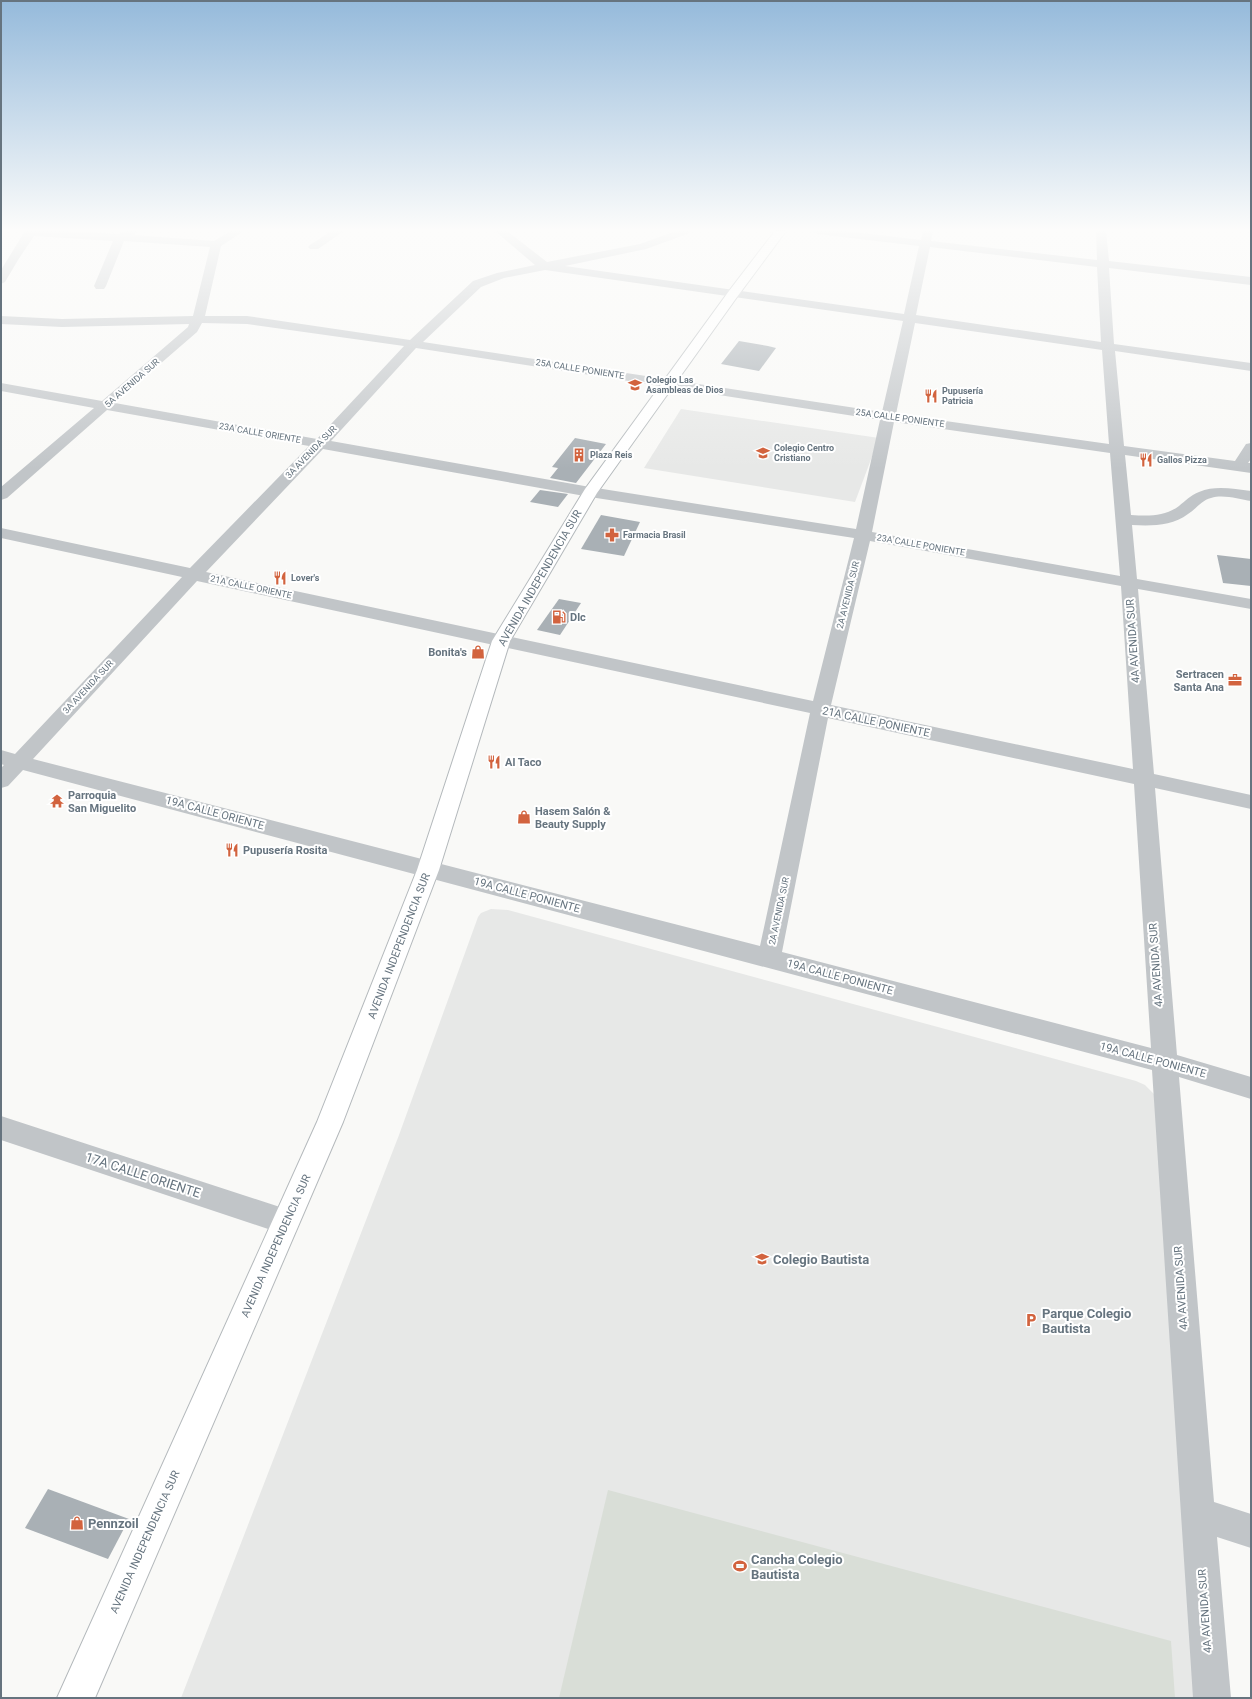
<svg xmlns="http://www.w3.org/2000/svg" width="1252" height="1699" viewBox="0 0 1252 1699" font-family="Roboto,sans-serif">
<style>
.built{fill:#e7e8e7}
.green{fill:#d9ded7}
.building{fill:#a9b0b5}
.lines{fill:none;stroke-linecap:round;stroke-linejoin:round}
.major-casing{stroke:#b4b9bc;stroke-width:2}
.minor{fill:#c1c5c8;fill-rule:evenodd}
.major{fill:#fff;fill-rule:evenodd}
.labels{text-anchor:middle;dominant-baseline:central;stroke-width:4;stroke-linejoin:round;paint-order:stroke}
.far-street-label{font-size:9px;fill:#66747f;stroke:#fff}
.far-poi-label{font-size:9px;font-weight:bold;fill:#66747f;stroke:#fff;text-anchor:start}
.street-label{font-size:11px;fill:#66747f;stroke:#fff}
.poi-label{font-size:11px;font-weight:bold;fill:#66747f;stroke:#fff;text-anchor:start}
.near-street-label{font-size:13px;fill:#66747f;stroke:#fff}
.near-poi-label{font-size:13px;font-weight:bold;fill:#66747f;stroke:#fff;text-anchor:start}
</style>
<rect width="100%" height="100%" fill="#f9f9f7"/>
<g class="built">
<polygon points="681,409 879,438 855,502 644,468"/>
<polygon points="491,909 508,910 1136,1081 1145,1085 1154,1094 1200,1698 181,1698 399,1135 478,917 481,913"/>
</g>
<polygon class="green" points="608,1490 1171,1641 1175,1698 559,1698"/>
<g class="building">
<polygon points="739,341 768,346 776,348 759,371 721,364"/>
<polygon points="575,438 606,444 576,483 550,478 558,468 552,467"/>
<polygon points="540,490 568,494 558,507 530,502"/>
<polygon points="601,515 640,522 624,556 581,549"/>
<polygon points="1217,555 1251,559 1251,586 1223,583"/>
<polygon points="559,599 581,603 560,635 537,630"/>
<polygon points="48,1489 129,1519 108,1559 25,1528"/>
</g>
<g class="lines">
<g class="major-casing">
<polygon id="major" points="775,231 786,231 737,297 597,493 510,641 439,870 343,1122 95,1698 57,1698 317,1122 417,870 492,641 585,489 729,291"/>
</g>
<g class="minor">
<path d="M25,231H66L119,234L125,231H137L134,235L214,241L231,231H244L221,246L205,316H247L410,340L473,281L497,273L535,265L495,231H507L547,262L640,244L676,231H691L690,233L646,249L565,266L904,314L919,246L817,234L812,231H846L921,240L923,231H933L931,241L1097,260L1096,231H1106L1109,261L1251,277V285L1109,268L1114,344L1251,363V371L1115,351L1124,446L1235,461L1246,444L1251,443V459L1248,463H1251V473L1125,455L1131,515C1148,516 1164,517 1179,506C1185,501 1191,495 1199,492C1216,485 1233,489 1251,491V501C1239,499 1223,494 1211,498C1202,500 1196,509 1188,514C1172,526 1152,526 1132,525L1137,579L1251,599V609L1138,589L1154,774L1251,795V809L1155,788L1177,1055L1251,1077V1099L1179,1077L1214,1502L1251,1514V1548L1217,1537L1231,1698H1193L1152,1070L23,770L8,786L1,788V768L4,765L1,764V750L15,754L182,577L1,538V528L190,568L309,446L107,410L7,498L1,500V487L94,408L1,391V383L102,401L188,327L189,324L62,327L1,324V316L62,319L193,316L210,247L124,241L106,286L104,289H96L94,286L113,241L34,236L18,260L5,282L1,284V270ZM930,247L1097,267L1101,342L916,315ZM545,270L903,321L882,412L423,342L481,287L504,278ZM202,323L247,324L404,346L317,439L115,403L197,332ZM915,323L1102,350L1109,444L896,414ZM416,348L880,420L856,529L590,487L331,441ZM894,422L1110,453L1120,576L872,532ZM323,449L590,497L854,538L813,701L206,572ZM870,541L1121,586L1133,769L831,705ZM197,581L810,713L760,946L33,759ZM828,718L1134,784L1151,1048L782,952Z"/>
<polygon points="331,231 344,231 318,249 310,249 308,247 310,245"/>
<polygon points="1,1116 286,1209 296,1212 300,1222 296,1232 286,1235 1,1140"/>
</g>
<use href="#major" class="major"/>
</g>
<linearGradient id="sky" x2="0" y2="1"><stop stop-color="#95badb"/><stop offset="0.49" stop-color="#fcfcfb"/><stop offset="1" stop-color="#fcfcfb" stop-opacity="0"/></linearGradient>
<rect width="1252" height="469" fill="url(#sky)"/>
<defs>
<g id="school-bare" transform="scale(1.08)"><path d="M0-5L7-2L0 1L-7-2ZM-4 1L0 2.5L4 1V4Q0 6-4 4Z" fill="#d2633e" stroke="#fff" stroke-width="2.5" paint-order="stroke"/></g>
<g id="restaurant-bare" transform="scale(1.08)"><path d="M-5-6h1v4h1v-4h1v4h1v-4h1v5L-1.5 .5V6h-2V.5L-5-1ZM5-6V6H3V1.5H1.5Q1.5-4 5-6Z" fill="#d2633e" stroke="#fff" stroke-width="2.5" paint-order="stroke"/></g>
<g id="building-bare" transform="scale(1.08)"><path d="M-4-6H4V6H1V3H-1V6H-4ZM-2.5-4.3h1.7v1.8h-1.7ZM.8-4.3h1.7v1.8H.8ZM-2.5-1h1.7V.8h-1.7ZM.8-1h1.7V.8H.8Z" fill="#d2633e" stroke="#fff" stroke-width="2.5" paint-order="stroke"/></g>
<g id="pharmacy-bare" transform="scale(1.08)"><path d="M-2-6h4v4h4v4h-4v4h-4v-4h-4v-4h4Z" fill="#d2633e" stroke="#fff" stroke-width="2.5" paint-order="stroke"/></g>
<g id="fuel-bare" transform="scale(1.08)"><path d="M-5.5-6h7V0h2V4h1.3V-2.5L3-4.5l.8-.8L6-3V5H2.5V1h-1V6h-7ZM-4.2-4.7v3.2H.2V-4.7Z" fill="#d2633e" stroke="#fff" stroke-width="2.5" paint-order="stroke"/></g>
<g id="shop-bare" transform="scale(1.08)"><path d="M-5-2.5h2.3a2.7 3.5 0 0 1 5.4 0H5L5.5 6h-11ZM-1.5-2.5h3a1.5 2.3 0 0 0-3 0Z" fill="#d2633e" stroke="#fff" stroke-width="2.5" paint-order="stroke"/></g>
<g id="office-bare" transform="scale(1.08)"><path d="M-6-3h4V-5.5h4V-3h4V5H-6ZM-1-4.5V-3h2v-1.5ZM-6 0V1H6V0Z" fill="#d2633e" stroke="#fff" stroke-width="2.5" paint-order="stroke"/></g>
<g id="temple-bare" transform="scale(1.08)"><path d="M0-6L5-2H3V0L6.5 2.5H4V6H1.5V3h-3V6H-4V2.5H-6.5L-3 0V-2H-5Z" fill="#d2633e" stroke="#fff" stroke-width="2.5" paint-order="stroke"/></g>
<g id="parking-bare" transform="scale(1.08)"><path d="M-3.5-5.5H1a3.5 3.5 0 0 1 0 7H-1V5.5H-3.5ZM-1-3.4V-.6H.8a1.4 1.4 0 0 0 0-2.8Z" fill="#d2633e" stroke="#fff" stroke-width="2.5" paint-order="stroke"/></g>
<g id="stadium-bare" transform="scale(1.08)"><path d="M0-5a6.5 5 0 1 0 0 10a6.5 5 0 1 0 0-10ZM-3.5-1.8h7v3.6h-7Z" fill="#d2633e" stroke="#fff" stroke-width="2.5" paint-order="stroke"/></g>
</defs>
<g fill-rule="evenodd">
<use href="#school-bare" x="635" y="385"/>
<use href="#restaurant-bare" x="931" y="396"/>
<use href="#school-bare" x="763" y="453"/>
<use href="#building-bare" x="579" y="455"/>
<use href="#restaurant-bare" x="1146" y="460"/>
<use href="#pharmacy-bare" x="612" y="535"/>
<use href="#restaurant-bare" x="280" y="578"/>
<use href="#fuel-bare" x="559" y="617"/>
<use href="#shop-bare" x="478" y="652"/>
<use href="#office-bare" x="1235" y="680"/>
<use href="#restaurant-bare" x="494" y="762"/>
<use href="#temple-bare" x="57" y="801"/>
<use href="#shop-bare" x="524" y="817"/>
<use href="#restaurant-bare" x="232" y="850"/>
<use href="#school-bare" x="762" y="1259"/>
<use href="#parking-bare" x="1031" y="1320"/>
<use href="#shop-bare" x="77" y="1523"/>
<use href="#stadium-bare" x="740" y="1566"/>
</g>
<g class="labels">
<g class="far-street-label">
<text transform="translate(580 369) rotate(9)">25A CALLE PONIENTE</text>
<text transform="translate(132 383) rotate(-41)">5A AVENIDA SUR</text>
<text transform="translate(900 418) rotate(8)">25A CALLE PONIENTE</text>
<text transform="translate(260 433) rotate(10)">23A CALLE ORIENTE</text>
<text transform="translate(311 452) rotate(-46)">3A AVENIDA SUR</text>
<text transform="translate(921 545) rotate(10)">23A CALLE PONIENTE</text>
<text transform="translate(251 587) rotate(12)">21A CALLE ORIENTE</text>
<text transform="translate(848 595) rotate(-76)">2A AVENIDA SUR</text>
<text transform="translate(88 687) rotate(-47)">3A AVENIDA SUR</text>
<text transform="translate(779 911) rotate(-78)">2A AVENIDA SUR</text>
</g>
<g class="far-poi-label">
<text x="646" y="380">Colegio Las<tspan x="646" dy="10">Asambleas de Dios</tspan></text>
<text x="942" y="391">Pupusería<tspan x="942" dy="10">Patricia</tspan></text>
<text x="774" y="448">Colegio Centro<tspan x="774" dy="10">Cristiano</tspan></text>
<text x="590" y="455">Plaza Reis</text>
<text x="1157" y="460">Gallos Pizza</text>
<text x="623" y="535">Farmacia Brasil</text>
<text x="291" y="578">Lover's</text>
</g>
<g class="street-label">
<text transform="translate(540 578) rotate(-60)">AVENIDA INDEPENDENCIA SUR</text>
<text transform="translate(1133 641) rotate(-94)">4A AVENIDA SUR</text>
<text transform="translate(876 722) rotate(12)">21A CALLE PONIENTE</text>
<text transform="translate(215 813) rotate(15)">19A CALLE ORIENTE</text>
<text transform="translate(527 895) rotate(15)">19A CALLE PONIENTE</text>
<text transform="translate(399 946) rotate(-69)">AVENIDA INDEPENDENCIA SUR</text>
<text transform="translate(1156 965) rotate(-94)">4A AVENIDA SUR</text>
<text transform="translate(840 977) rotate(15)">19A CALLE PONIENTE</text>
<text transform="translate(1153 1060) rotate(15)">19A CALLE PONIENTE</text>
<text transform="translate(276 1246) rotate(-66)">AVENIDA INDEPENDENCIA SUR</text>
<text transform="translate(1181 1288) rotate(-94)">4A AVENIDA SUR</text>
<text transform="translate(145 1542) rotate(-66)">AVENIDA INDEPENDENCIA SUR</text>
<text transform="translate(1205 1611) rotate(-94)">4A AVENIDA SUR</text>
</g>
<g class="poi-label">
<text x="570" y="617">Dlc</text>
<text x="467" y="652" text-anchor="end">Bonita's</text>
<text x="1224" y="674" text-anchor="end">Sertracen<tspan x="1224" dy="13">Santa Ana</tspan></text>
<text x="505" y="762">Al Taco</text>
<text x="68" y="795">Parroquia<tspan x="68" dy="13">San Miguelito</tspan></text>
<text x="535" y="811">Hasem Salón &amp;<tspan x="535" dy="13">Beauty Supply</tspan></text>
<text x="243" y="850">Pupusería Rosita</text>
</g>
<g class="near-street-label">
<text transform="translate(143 1175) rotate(18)">17A CALLE ORIENTE</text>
</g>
<g class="near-poi-label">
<text x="773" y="1259">Colegio Bautista</text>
<text x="1042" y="1313">Parque Colegio<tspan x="1042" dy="15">Bautista</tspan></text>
<text x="88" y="1523">Pennzoil</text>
<text x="751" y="1559">Cancha Colegio<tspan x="751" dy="15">Bautista</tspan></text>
</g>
</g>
<rect width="1252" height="1699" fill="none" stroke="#66747f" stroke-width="4"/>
</svg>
